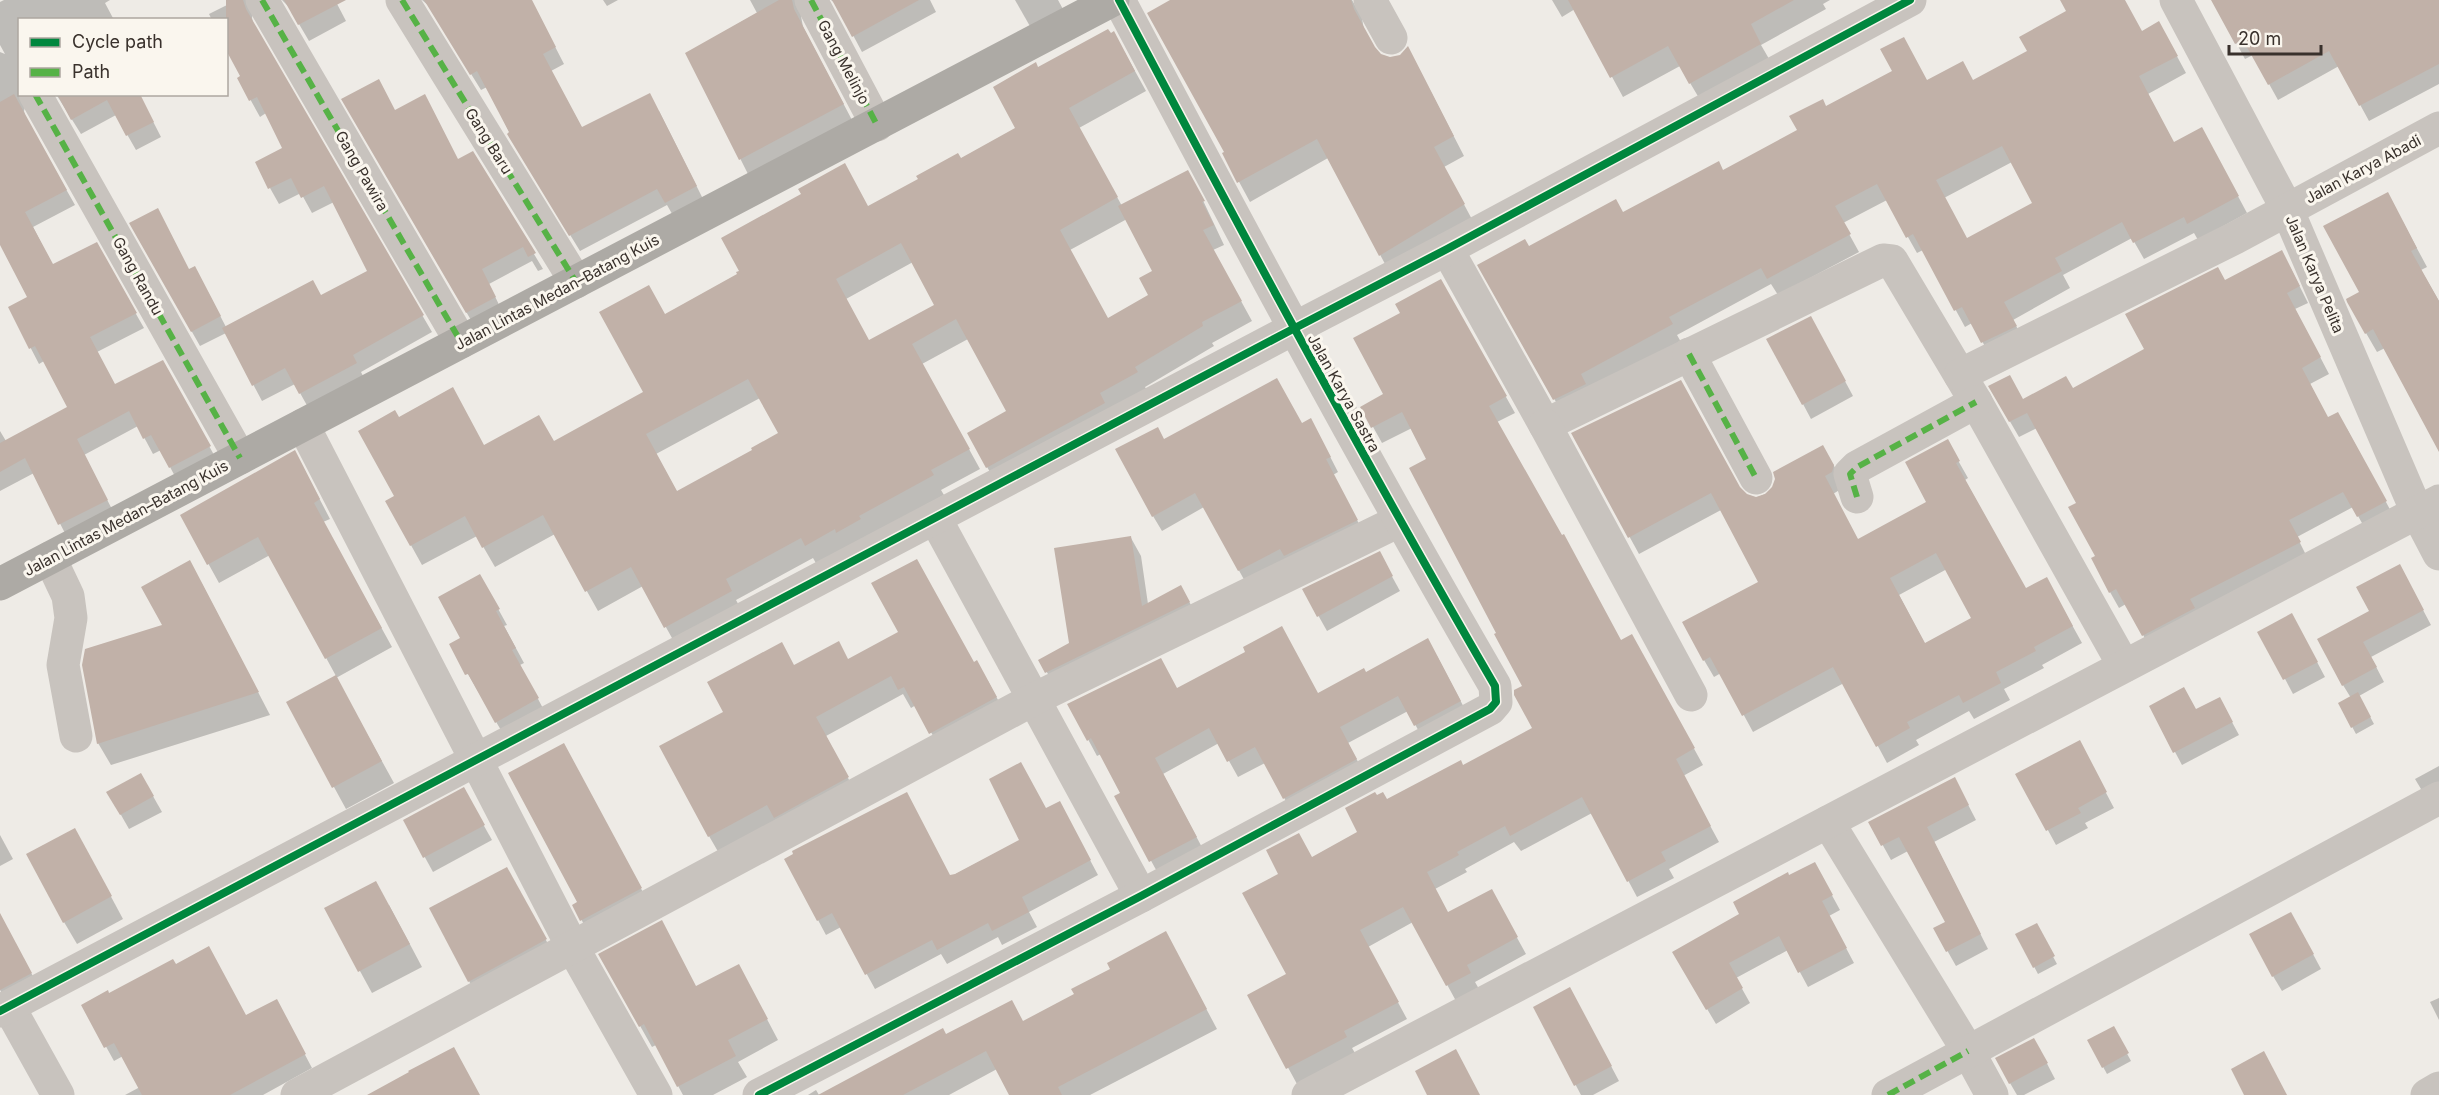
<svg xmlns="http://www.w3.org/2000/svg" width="2439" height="1095" viewBox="0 0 2439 1095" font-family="Inter,sans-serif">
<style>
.shadow{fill:#0003;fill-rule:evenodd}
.building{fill:#c1b1a8;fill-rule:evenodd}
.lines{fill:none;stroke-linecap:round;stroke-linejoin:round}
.minor{stroke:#c8c3be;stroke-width:33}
.highway{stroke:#adaaa5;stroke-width:33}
.quiet{stroke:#56b246;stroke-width:6;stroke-dasharray:12 6;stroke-linecap:butt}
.cycleway-casing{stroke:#faf6ee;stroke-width:11}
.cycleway{stroke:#00873e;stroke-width:8}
.labels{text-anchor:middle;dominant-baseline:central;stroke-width:6;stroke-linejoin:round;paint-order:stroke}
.street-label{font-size:15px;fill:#39312c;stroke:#faf6ee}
</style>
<rect width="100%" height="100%" fill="#eeebe6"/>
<g class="shadow">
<polygon points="4,0 110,0 105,3 114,20 20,20 20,94 27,100 24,111 26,119 75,205 33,227 53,266 96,244 144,328 97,352 115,386 162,362 218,462 178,482 161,450 153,454 138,426 84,455 115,515 68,539 34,473 0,491 0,431 6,441 69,408 44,361 39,364 10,308 29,298 0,242 0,52 5,54 0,45 0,2"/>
<polygon points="237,0 246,0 253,12 252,18 254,27 432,332 361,372 365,380 309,409 295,384 262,401 226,333 200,346 131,224 203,283 226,327 321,296 369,271 334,202 312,213 301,193 279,204 270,188 284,149 266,113 260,117 239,79 242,77 226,20 212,20 209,14"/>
<polygon points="282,0 335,0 346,21 309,41 289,7"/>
<polygon points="422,0 531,0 564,64 551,71 582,128 659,111 705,203 675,219 667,205 580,251 518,150 487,87 481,90 429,6"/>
<polygon points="603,0 618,0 607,6"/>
<polygon points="750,0 811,0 801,16 803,27 852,120 749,176 687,53 757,13"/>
<polygon points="831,0 930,0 936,12 862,52 837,5"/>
<polygon points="1015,0 1058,0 1064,11 1031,28"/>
<polygon points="1173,0 1352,0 1362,18 1364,30 1375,49 1381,56 1418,67 1464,156 1444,167 1475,225 1391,275 1328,158 1250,202 1224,154 1226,153"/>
<polygon points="1552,0 1830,0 1823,4 1826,9 1761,45 1772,64 1702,103 1680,66 1623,97 1575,9 1562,17"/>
<path d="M2062,0H2124L2141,33L2159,23L2186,73L2148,94L2174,144L2211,146L2247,213L2198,240L2194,233L2144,259L2132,238L2063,275L2070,288L2013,320L2025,343L1992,359L1972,323L1965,327L1923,250L1917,253L1887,200L1843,223L1859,252L1778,295L1771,284L1677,335L1681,342L1564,416L1479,266L1623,214L1723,172L1799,131L1826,108L1927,82H1973L2029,52L2068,12ZM2012,162L2034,204L1967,240L1944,198Z"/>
<polygon points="2213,0 2439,0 2439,84 2369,121 2339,66 2278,100 2253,55 2245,59"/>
<path d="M1125,53L1146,91L1079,128L1122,206L1199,192L1224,245L1213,250L1252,321L1212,343L1214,346L1145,387L1148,392L999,487L987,467L1008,412L968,339L922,364L980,469L941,490L944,495L817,565L813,558L736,600L742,611L677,647L643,586L598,611L555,534L495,567L477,536L422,565L387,502L396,497L398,419L484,447L553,443L645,393L665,316L1017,129L1038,69ZM1127,219L1154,272L1150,296L1108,320L1070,250ZM913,262L936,305L869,342L846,299ZM760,398L780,434L754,451L677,492L656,454Z"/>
<polygon points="56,94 139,94 161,137 136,150 116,115 81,134"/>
<polygon points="343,100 395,111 458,160 473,153 543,269 538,271 532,261 489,284 503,313 475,327"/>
<polygon points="2398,213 2427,267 2421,270 2439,301 2439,449 2385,348 2377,352 2366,333 2361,293"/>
<polygon points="2290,267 2308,303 2295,309 2329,374 2310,384 2328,419 2347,429 2394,517 2367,532 2353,507 2297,537 2308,559 2152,651 2126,604 2119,608 2110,592 2078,503 2037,428 2019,437 1990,387 2023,401 2073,390 2146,350 2225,282"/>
<polygon points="1441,281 1515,413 1497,422 1621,641 1641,652 1703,765 1683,776 1719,842 1669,869 1674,878 1637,897 1592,813 1521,851 1514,842 1465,869 1467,872 1435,889 1448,914 1500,907 1526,954 1475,982 1479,989 1456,1001 1413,922 1368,947 1407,1019 1352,1048 1355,1053 1297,1084 1249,996 1288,974 1312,858 1359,833 1387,801 1463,767 1534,729 1524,687 1498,633 1428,460 1412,428 1382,443 1362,407 1385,395 1402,314"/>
<polygon points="1819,333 1853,396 1811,419 1803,404"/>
<polygon points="1302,425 1319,435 1338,472 1333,475 1365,535 1247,585 1204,507 1162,531 1153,516"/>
<path d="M1573,434L1739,489L1746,496L1756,498L1833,464L1843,483L1841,489L1833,494L1858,540L1928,502L1947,441L1968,478L1965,480L2026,590L2056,596L2082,643L2042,665L2044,668L2004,689L2010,700L1974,719L1969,711L1916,740L1919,745L1887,763L1844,683L1753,732L1721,673L1714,677L1704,660L1760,582L1721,510L1639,554ZM1947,569L1973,618L1925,644L1899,595Z"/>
<polygon points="305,471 330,519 323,522 392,647 336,678 394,783 346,809 288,703 336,676 270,555 219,583 182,516"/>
<polygon points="1131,538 1141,556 1148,604 1181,587 1191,605 1057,690 1040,660 1071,644"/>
<polygon points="1379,553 1400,591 1327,631 1304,590"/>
<polygon points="480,576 507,625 504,626 524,663 520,665 546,714 505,737 451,645 462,639"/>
<polygon points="2407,580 2431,625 2371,657 2384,682 2359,696 2374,724 2356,734 2340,704 2351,698 2343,685 2371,612"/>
<polygon points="202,584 270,715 111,765 98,743 165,626"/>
<polygon points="2300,630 2325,677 2293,694 2260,632"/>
<polygon points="1437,656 1469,717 1424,741 1408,711 1348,743 1365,775 1293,814 1265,763 1238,777 1219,743 1163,774 1205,853 1160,877 1116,797 1122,794 1101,754 1097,756 1069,704 1177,690 1318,695 1366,674"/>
<polygon points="848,660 974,664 988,681 1007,717 942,752 916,705 911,708 903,694 826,736 858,797 720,855 709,836 725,713 795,667"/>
<polygon points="2151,707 2226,711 2239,735 2182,765"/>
<polygon points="2087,757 2114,808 2085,823 2088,828 2056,845 2018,775"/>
<polygon points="2439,766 2439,788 2424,794 2415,779"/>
<polygon points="576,767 653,911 594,943 574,906 579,903"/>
<polygon points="141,775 162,812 129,829 108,792"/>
<polygon points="463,789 492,840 433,872 405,821"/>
<polygon points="1962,793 1976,820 1934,842 1988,949 1956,966 1935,929 1947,923 1908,851 1891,860 1870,822"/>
<polygon points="1046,810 1067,817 1098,875 1029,912 1037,927 1002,945 998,937 947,964 941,954 875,989 841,927 826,935 786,860 950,877 1021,840"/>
<polygon points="0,835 13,859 0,866"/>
<polygon points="87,852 123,919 77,944 64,922"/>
<polygon points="1823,879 1840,910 1829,916 1854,963 1808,987 1788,950 1736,978 1750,1003 1716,1024 1674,953 1741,914"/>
<polygon points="519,891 558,962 482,1003 469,981"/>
<polygon points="389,905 422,967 372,993 326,909"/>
<polygon points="0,917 39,987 8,1003 0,990"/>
<polygon points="2036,925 2057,964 2038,974 2017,935"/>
<polygon points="2299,928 2321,969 2282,991 2273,976"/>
<polygon points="1176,952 1217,1029 1090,1095 1011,1095 997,1069 949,1095 821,1095 946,1036 1023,1022"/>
<polygon points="600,955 696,988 750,987 778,1040 738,1062 747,1077 713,1095 683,1095 656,1045 652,1047"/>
<polygon points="175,966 246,1017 284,1015 312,1068 263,1095 125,1095 140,1087 123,1056 114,1061 83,1005"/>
<polygon points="2439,998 2439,1020 2430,1002"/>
<polygon points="1578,1004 1619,1081 1593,1095 1581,1095 1535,1008"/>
<polygon points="2113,1028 2131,1061 2107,1074 2089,1041"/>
<polygon points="2042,1054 2055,1079 2024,1095 2017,1095 2010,1083"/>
<polygon points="816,1090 819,1095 808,1095"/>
</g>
<g class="building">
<polygon points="226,0 243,0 246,9 424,315 353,355 357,363 299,394 285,368 252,386 222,328 313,280 321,295 367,271 324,186 301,198 291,178 268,189 255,162 282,148 257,97 249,101 237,78 240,76 226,50"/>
<polygon points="284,0 346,0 298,25"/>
<polygon points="424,0 532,0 556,47 543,54 582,127 650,93 697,186 665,203 657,189 569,236 507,134 509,132 477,71 470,75"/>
<polygon points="779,0 792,0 794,9 844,104 739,160 685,53"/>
<polygon points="832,0 919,0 852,37"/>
<polygon points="1170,0 1351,0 1354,9 1375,47 1381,54 1390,57 1400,55 1408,46 1454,136 1434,147 1465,204 1379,256 1317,139 1237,183 1222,153 1224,152 1147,13"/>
<polygon points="1568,0 1794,0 1751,24 1761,44 1689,84 1668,46 1610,78"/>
<path d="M2060,0H2125L2142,31L2159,21L2178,56L2139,76L2174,142L2202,127L2239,196L2187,224L2184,217L2133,243L2122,222L2055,258L2062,271L2004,302L2017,326L1981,343L1962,307L1954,311L1913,234L1906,238L1877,184L1835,206L1851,234L1767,279L1761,268L1669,317L1673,324L1581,374L1586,384L1553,400L1477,265L1525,239L1529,246L1616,199L1623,212L1719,161L1723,170L1797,130L1789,116L1823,99L1826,106L1892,71L1880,49L1904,37L1927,80L1963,61L1973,80L2027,51L2019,37L2066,11ZM2002,146L2032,203L1967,238L1936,180Z"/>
<polygon points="2211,0 2439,0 2439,64 2359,106 2329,51 2268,85 2243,40 2235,44"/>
<path d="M1108,29L1111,33L1114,31L1135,71L1069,108L1118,197L1060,230L1108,318L1148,295L1139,278L1152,271L1118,206L1188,170L1205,201L1202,202L1214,225L1203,230L1242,301L1202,322L1203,326L1135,367L1138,372L1100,393L1105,403L986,468L967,433L1006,411L956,319L912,344L970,449L931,470L934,475L859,516L861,519L836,533L835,529L805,546L801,538L726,579L732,591L664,628L631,567L585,592L543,515L482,548L465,516L410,546L385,501L394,496L358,431L395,410L399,417L453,387L484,445L539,415L554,441L643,392L599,312L649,285L665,314L737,274L736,272L739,271L721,238L801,194L798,189L845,163L868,206L918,179L916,176L958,153L961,158L1015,128L993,87L1036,62L1038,67ZM901,243L934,305L869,340L836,279ZM748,379L778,433L751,448L752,450L677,491L646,434Z"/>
<polygon points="379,79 395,110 425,94 458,159 473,151 536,253 528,257 523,247 482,269 496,297 466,313 341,99"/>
<polygon points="14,94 67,190 25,212 53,264 97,242 137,313 90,337 115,384 163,360 211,446 169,468 151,435 143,439 129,411 77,439 108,500 58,525 25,458 0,472 0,443 67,407 35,346 29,349 8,307 27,297 0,245 0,102"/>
<polygon points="57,94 140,94 154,122 126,136 107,100 71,120"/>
<polygon points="2388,192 2417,248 2411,251 2439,301 2439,452 2373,329 2365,334 2347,302 2346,299 2359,292 2323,226"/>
<polygon points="158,208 189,269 195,266 221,316 191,332 129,223"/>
<polygon points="2282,250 2300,286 2287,293 2321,357 2302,368 2328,417 2338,412 2387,501 2357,517 2343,492 2289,520 2301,542 2190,599 2195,608 2142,636 2116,589 2109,593 2091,558 2095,556 2068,507 2076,503 2027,413 2009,422 1988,386 2010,375 2023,399 2066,376 2073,388 2144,349 2125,314 2218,267 2225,280"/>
<polygon points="1441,279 1507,396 1489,406 1562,535 1564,534 1621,640 1632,634 1695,748 1676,759 1711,826 1661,852 1666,861 1627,882 1582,797 1510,836 1505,826 1457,852 1459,855 1427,872 1448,912 1492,889 1518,937 1467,965 1471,973 1446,986 1403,907 1360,930 1399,1002 1344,1031 1347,1037 1286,1069 1247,995 1286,974 1242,893 1278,874 1266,850 1299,833 1312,857 1357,832 1345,808 1375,792 1377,795 1383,792 1387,799 1461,760 1463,765 1532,728 1514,695 1514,690 1522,686 1494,634 1496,633 1409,468 1426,459 1402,412 1371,428 1360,407 1383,394 1353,338 1400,313 1395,304"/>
<polygon points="1811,316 1846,381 1802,405 1766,339"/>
<polygon points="1277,378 1302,423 1311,418 1331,457 1326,459 1358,520 1284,556 1280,549 1238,571 1195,493 1152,517 1115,449 1158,427 1164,439"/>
<path d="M1681,380L1740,487L1747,494L1756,497L1765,494L1772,487L1775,479L1773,472L1823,445L1834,465L1832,472L1825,476L1858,539L1926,502L1905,462L1948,439L1960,461L1956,463L2026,588L2047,577L2073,626L2034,647L2036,651L1996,672L2001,683L1963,703L1959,695L1907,722L1910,728L1876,747L1833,667L1742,716L1710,657L1703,661L1682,622L1758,582L1711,493L1628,538L1571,433ZM1936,553L1971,618L1925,643L1890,578Z"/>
<polygon points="295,450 320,499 314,503 382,628 325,659 258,537 207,565 180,515"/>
<polygon points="1131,536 1142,606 1181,585 1190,602 1045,673 1038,660 1069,643 1054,548"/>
<polygon points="1380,551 1393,576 1317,617 1302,589"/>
<polygon points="917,559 974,662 977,660 997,697 929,734 904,687 898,690 891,676 816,717 849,777 774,818 767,805 708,837 659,746 723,712 707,682 782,642 794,665 839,641 848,659 898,632 871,583"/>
<polygon points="190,560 259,692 97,744 82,665 85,649 162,625 141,587"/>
<polygon points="2400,564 2424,610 2363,642 2377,667 2342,686 2317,639 2369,611 2356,587"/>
<polygon points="480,574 500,609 496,611 516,648 512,650 539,698 495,723 468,674 465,675 449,644 460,638 438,597"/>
<polygon points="2292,613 2318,662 2283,680 2257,632"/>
<polygon points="1282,626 1318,693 1364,668 1366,672 1428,638 1461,701 1414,726 1398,696 1340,727 1357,759 1283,799 1255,747 1227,762 1209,728 1155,758 1197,837 1149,862 1114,796 1120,793 1091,738 1087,741 1067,704 1161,658 1177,688 1245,652 1243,647"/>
<polygon points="336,675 382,761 332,788 286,702"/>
<polygon points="2184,687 2196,709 2220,697 2233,722 2173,753 2149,706"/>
<polygon points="2358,692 2371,717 2351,728 2338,703"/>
<polygon points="2080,740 2107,792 2078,808 2081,813 2046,831 2015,774"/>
<polygon points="564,743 642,888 580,921 572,905 577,902 508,773"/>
<polygon points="1021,762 1046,808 1060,801 1091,860 1022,897 1029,912 992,931 988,923 937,950 932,940 865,975 832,913 817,921 784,859 793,854 792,851 907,792 950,875 955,874 1019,840 989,779"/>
<polygon points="141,773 154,796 120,815 106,792"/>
<polygon points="1955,777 1969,805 1927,827 1981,934 1946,952 1933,928 1945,922 1899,837 1881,846 1868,822"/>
<polygon points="464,787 485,825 423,858 403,820"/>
<polygon points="75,828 112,896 63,923 26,854"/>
<polygon points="1815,862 1833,895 1822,901 1847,948 1798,973 1779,936 1729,963 1743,988 1706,1010 1672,952 1739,914 1733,902 1788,872 1789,875"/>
<polygon points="507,867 547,939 468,982 429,908"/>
<polygon points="376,881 410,944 358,972 324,908"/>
<polygon points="2291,912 2314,954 2272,977 2249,934"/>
<polygon points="0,913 32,973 0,990"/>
<polygon points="662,920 696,986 739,964 768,1019 728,1040 736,1056 677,1087 644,1024 639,1027 598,954"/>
<polygon points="2037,923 2055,956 2033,968 2015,934"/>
<polygon points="1166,931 1207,1009 1058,1087 1062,1095 1009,1095 986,1051 903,1095 818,1095 943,1028 946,1034 1012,1000 1023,1021 1074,994 1071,989 1110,969 1107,963"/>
<polygon points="209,946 246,1015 277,999 306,1054 230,1095 142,1095 114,1043 104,1048 81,1005 108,990 109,993 173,959 176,964"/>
<polygon points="1570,987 1612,1066 1574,1086 1533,1007"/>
<polygon points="2114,1026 2129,1053 2102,1068 2087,1040"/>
<polygon points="2034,1038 2048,1063 2009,1084 1995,1058"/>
<polygon points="454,1047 480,1095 367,1095 409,1072 408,1071"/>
<polygon points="1456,1049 1480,1095 1427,1095 1415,1071"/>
<polygon points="2264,1051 2287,1095 2244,1095 2231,1069"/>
</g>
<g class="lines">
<g class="minor">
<polyline points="262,0 461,342"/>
<polyline points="402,0 576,282"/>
<polyline points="811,0 877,125"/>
<polyline points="1370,0 1391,38"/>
<polyline points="2176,0 2287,209 2417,512 2439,554"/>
<polyline points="35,94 240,458"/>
<polyline points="1447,249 1545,425 1883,260 1892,261 1976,402 2124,666"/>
<polyline points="1689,354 1756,478"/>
<polyline points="1960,375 2235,238 2439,128"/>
<polyline points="303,425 573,948 656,1095"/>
<polyline points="1545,425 1691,695"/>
<polyline points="1857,497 1850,474 1857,467 1976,402"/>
<polyline points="935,518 1141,896"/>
<polyline points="50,558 68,596 71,618 63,665 76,736"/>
<polyline points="1828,822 1968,1051 1992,1095"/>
<polyline points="9,1007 58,1095"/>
<polyline points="0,1011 1293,329 1447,249 1910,0"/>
<polyline points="297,1095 1034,699 1399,521"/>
<path d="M759,1095L1141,896L1490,709L1496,702L1495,686C1364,461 1241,231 1119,0"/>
<polyline points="1308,1095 2439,501"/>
<polyline points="1888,1095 2439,798"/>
<polyline points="2427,1095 2439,1088"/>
</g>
<polyline class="highway" points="0,584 1113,0"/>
<g class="quiet">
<polyline points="262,0 461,342"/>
<polyline points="402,0 576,282"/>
<polyline points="811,0 877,125"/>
<polyline points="35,94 240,458"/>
<polyline points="1689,354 1756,478"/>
<polyline points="1857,497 1850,474 1857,467 1976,402"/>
<polyline points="1888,1095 1968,1051"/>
</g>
<g class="cycleway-casing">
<g id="cycleway">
<polyline points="0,1011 1293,329 1447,249 1910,0"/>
<path d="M759,1095L1141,896L1490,709L1496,702L1495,686C1364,461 1241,231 1119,0"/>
</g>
</g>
<use href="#cycleway" class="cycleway"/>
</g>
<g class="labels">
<g class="street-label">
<text transform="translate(844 62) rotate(62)">Gang Melinjo</text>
<text transform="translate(489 141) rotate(58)">Gang Baru</text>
<text transform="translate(2363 169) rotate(-28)">Jalan Karya Abadi</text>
<text transform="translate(362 171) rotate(60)">Gang Pawira</text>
<text transform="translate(2315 274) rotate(67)">Jalan Karya Pelita</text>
<text transform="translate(138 276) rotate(61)">Gang Randu</text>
<text transform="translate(557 292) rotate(-28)">Jalan Lintas Medan–Batang Kuis</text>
<text transform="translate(1344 393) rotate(61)">Jalan Karya Sastra</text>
<text transform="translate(126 518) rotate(-28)">Jalan Lintas Medan–Batang Kuis</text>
</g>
</g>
<rect x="18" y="18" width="210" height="78" fill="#faf6ee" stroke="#ada7a0" stroke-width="1.5"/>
<rect x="30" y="38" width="30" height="9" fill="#00873e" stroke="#ada7a0" stroke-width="1.5"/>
<text x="72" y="48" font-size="18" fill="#39312c">Cycle path</text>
<rect x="30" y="68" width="30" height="9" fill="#56b246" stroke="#ada7a0" stroke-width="1.5"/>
<text x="72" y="78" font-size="18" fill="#39312c">Path</text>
<path d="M2229 45v9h92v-9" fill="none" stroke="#39312c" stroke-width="3"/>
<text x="2238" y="45" font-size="18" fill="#39312c" stroke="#faf6ee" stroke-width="4.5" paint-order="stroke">20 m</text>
</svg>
